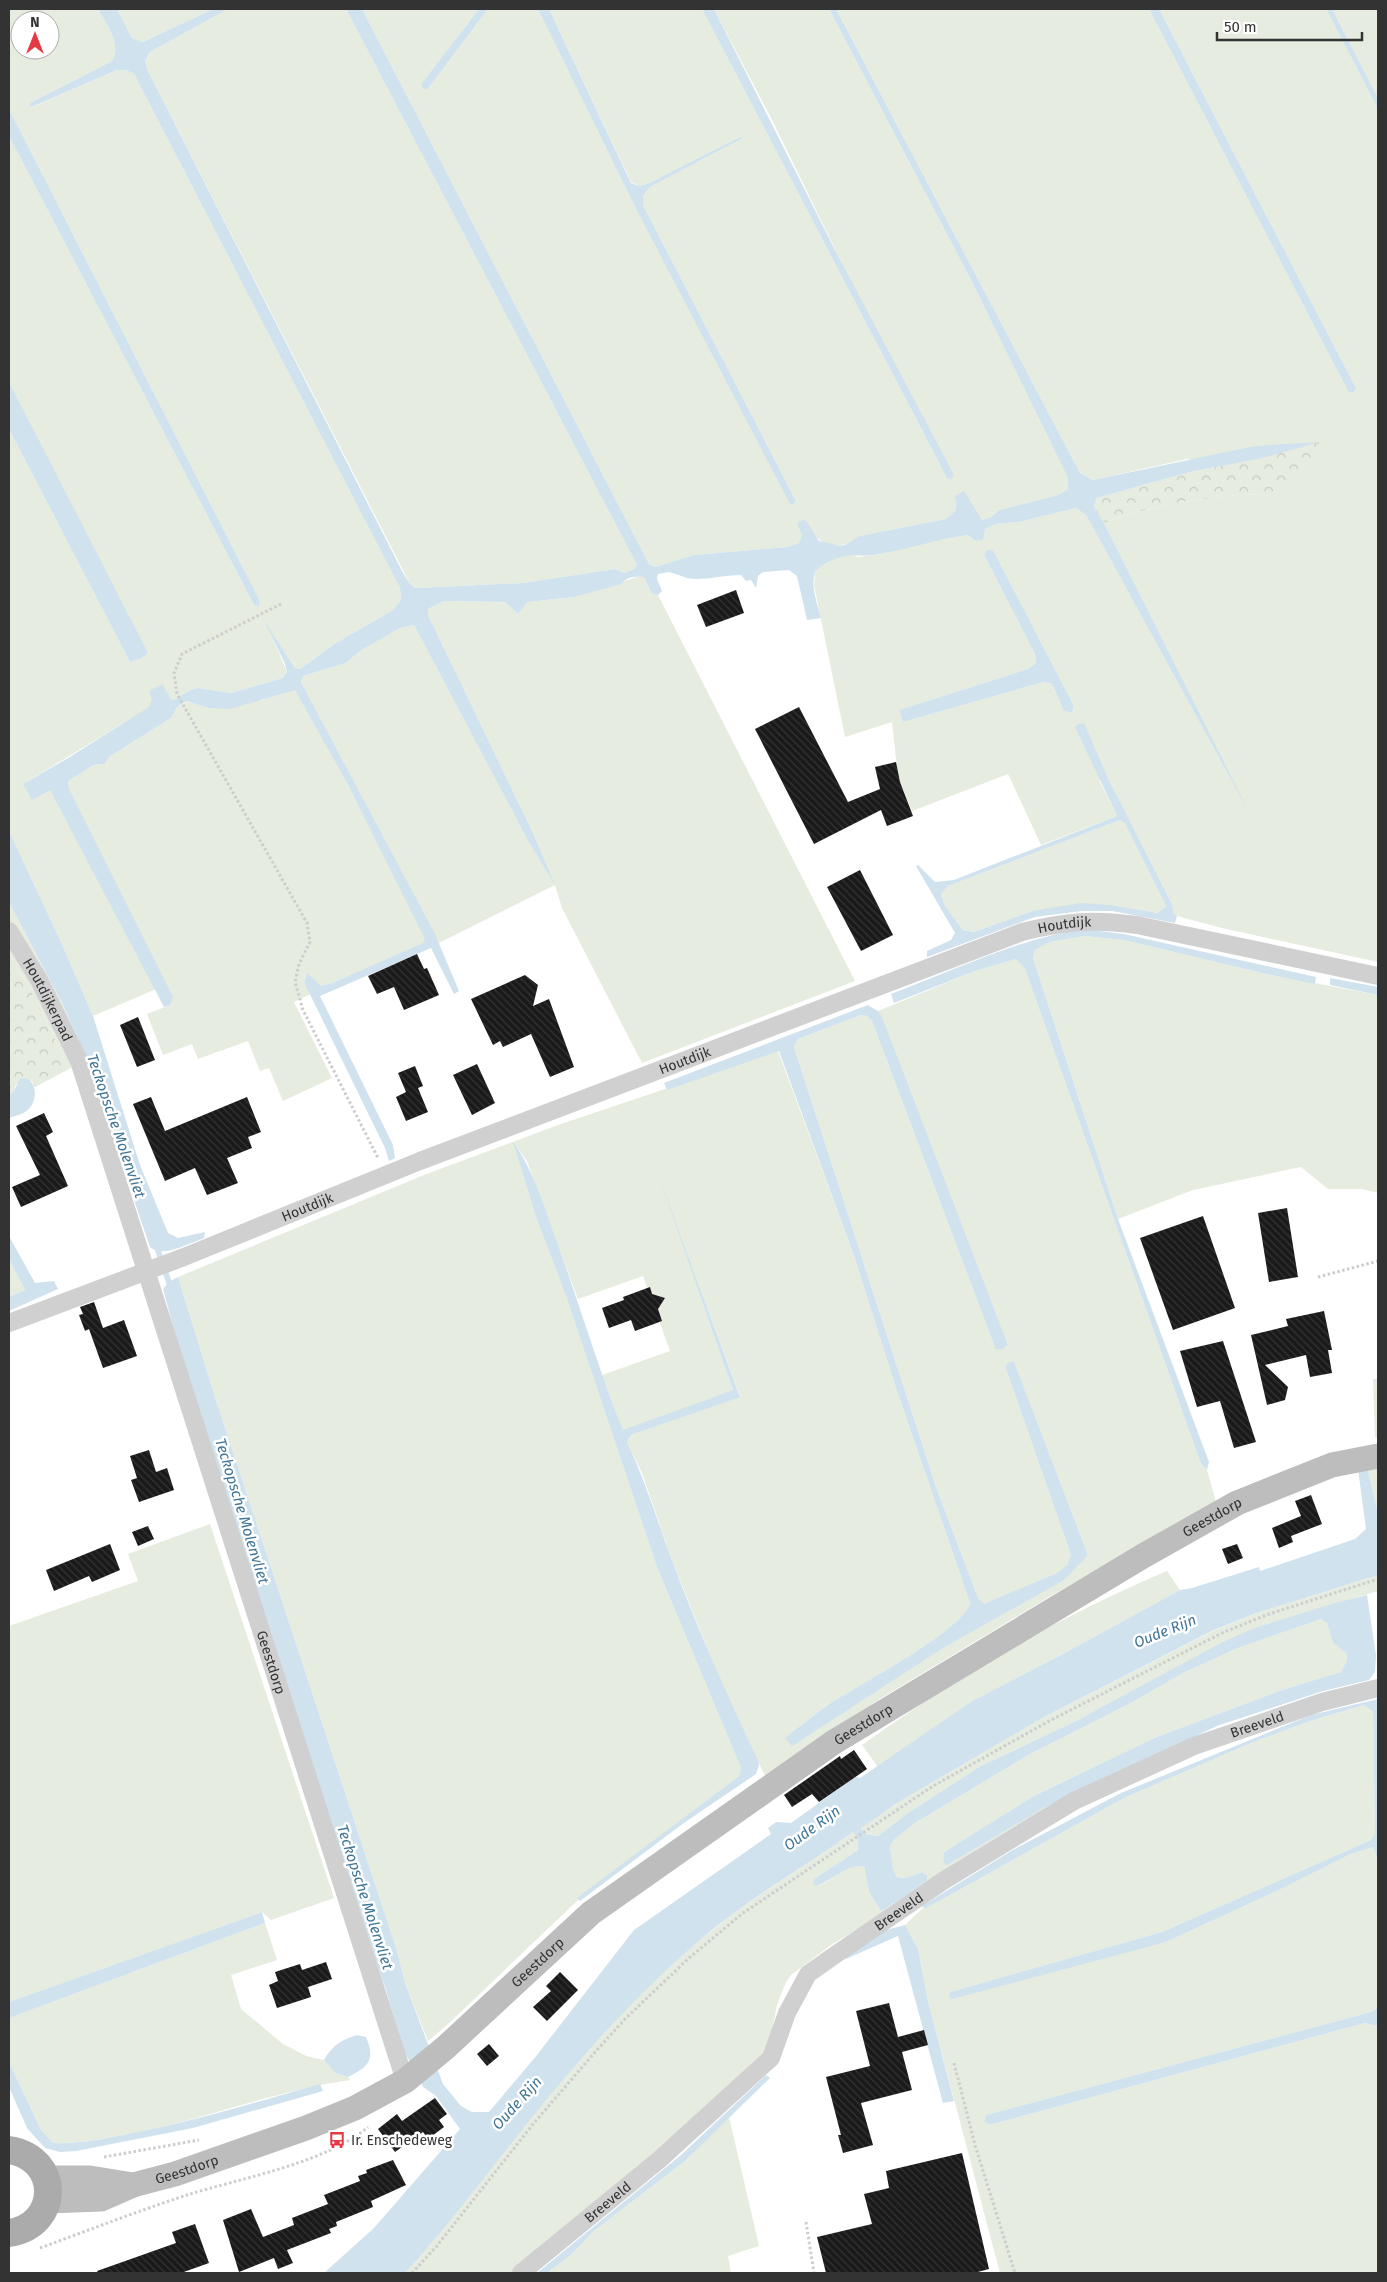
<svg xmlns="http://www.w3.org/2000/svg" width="1387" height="2282" viewBox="0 0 1387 2282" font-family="'Fira Sans',sans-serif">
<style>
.green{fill:#e6ecdf;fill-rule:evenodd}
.forest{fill:url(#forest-crowns)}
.water{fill:#cfe2ee;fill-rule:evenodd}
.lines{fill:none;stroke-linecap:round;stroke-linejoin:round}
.stream{stroke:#cfe2ee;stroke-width:5.5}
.building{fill:url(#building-back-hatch)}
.path{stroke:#cdcdcd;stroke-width:3;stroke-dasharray:2.5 2.5;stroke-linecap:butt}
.minor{stroke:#d0d0d0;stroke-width:18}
.secondary{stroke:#bdbdbd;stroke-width:25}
.primary{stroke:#ababab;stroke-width:28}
.labels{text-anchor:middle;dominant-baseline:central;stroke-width:5;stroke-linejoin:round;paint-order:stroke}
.street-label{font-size:14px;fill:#333;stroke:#fff}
.poi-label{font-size:14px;fill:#333;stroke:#fff;text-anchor:start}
.water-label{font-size:15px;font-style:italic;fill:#3f7597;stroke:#fff}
</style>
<defs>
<pattern id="forest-crowns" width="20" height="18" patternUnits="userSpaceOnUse" patternTransform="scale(1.25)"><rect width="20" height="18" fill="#e6ecdf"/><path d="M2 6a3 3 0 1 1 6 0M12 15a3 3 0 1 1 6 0" fill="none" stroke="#c6cbc0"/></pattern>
<pattern id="building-back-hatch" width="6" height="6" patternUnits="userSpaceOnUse" patternTransform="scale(1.25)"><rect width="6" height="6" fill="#1a1a1a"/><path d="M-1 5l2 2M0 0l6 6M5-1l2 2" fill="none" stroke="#333"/></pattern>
</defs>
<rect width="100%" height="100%" fill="#fff"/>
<g class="green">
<path d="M9,9H98C107,26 122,42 112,61L30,103V106L33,107L117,70H126L134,74L400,588L401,600L393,610L336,643L300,669L295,668L267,625L287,672L283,678L231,693L198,688L190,690L174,700L171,699L161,684L150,707L23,784L50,790L156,989L93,1016L61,942L9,831V429L130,662L140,659L64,491L9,382V136L254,605L259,606L260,601L9,109ZM20,20H50V50H20Z"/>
<polygon points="117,9 213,9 143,42 132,38"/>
<polygon points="228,9 346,9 637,565 634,569 624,573 615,569 523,583 416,588 410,584 148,71 145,61 150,52"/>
<path d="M362,9H479L421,84L427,90L488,9H538L630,197L794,504L796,501L643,205V196L650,187L743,138L740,137L647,184L639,186L631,182L549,9H702L947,478L772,120L714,9H829L973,284L1068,478V489L1058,495L999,510L991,517L982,520L955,496L956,510L946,519L859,536C844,549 826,550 813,533L802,535L799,543L787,547L694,555L655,567L649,564Z"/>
<path d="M836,9H1149L1349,393L1354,392L1356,388L1159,9H1326L1378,109V962L1222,928L1177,916L1174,914L1172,904L1107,776L1099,780L1117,816L1041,845L1008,774L912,811L898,777L892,722L845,737L814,585L815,573L819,567L837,558L851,554L858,557L875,555L950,537L968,535L976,541L982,540L985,529L995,524L1019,522L1076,508L1086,515L1240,795L1104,523L1127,514L1182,502L1236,495L1269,494L1299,479L1187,459L1093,480L1080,473ZM987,550H993L1074,706L1072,713L1064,711L1052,684L1043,682L903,722L899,710L1028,669L1036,663L1035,654L984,555Z"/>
<polygon points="1332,9 1378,9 1378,98"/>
<polygon points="637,577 644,577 652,594 658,595 855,981 642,1063 562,908 555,885 439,943 301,682 303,676 346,663 360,651 400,628 414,625 527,839 553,881 534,835 428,615 428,609 444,601 505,602 518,614 528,602 574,597"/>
<polygon points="295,689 348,785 426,939 424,943 332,983 321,986 306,974 304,982 311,994 294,1002 332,1078 283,1101 269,1068 260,1071 248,1041 198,1059 192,1044 163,1055 147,1014 170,1005 69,789 68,781 94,765 105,764 109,757 171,718 177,707 188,701 208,708 262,700"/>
<polygon points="1120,820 1125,822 1166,906 1158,913 1111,905 1032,911 974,932 963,930 945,906 941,894 948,886"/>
<polygon points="9,902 65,1009 86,1059 69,1069 37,1002 9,953"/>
<polygon points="1084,936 1124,940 1266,974 1378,995 1378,1193 1362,1189 1328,1189 1301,1167 1193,1190 1118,1219 1033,958 1035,950 1050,942"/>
<path d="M1016,959L1025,969L1201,1464L1207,1470L1216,1502L1049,1597L883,1697L765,1776L718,1675L672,1560L642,1473L627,1442L631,1435L740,1396L672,1213L733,1390L623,1431L602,1375L670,1351L643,1276L578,1299L527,1161L514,1144L536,1217L567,1299L657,1567L741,1768L739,1776L578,1898V1900L447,2025L428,2041L405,1983L397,1951L215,1397L178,1277L424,1175L558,1125L778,1051L854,1256L896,1388L970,1603C963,1631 856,1686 828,1705C813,1715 798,1727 786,1739L982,1625L1088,1555L1014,1363L1009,1362L1005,1366L1071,1555L1067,1565L1057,1573L994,1601L983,1604L978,1598L936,1487L794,1047L798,1039L861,1015L867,1016L872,1021L996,1350L1003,1349L1008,1345L878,1011L975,971Z"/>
<polygon points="9,1259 25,1290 9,1297"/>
<polygon points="1373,1379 1378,1379 1378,1437 1375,1438"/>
<polygon points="1378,1465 1378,1513 1367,1467"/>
<polygon points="210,1524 334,1898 271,1920 262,1912 9,2002 9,1626 138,1581 128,1554"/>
<path d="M1167,1571L1180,1590L1061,1655L972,1701L878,1767L862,1745C889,1726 916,1707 944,1689C1014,1643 1090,1604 1167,1571Z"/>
<polygon points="1378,1575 1378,1591 1257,1627 1078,1720 979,1767 905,1815 878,1836 865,1834 861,1827 897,1803 1044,1717 1215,1630 1256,1613"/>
<path d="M1321,1619L1327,1623L1333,1643L1346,1653L1347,1660L1341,1672L1285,1689L1154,1738L1032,1797L944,1852L943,1862L948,1864L1044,1808L1117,1772L831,1945L791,1975L786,1982L777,2005L767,2055L547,2248L514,2273H405C449,2225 488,2172 529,2120C581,2056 638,1992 701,1939C749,1899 803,1868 853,1832L858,1839V1850L814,1879V1884L818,1886L852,1867L864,1866L869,1892L881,1911L910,1893L927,1880L928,1876L922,1872L906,1878L897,1877L893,1869L890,1846L894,1840L915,1823L1030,1754L1131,1703L1183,1673L1238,1648Z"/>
<polygon points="1364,1705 1373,1712 1375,1834 1371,1840 1162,1932 950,1992 948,1996 1166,1942 1279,1890 1351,1854 1373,1847 1377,1858 1378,1893 1378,2008 1371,2012 986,2115 984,2121 989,2125 1365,2023 1378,2026 1378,2273 1000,2273 928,2001 918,1949 905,1925 923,1908 925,1909 1124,1798 1251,1743 1313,1720"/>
<path d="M265,1923L277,1960L231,1975L241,2009L283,2044L306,2056L324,2060L335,2073L348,2077L350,2080C273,2091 201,2121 124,2135C100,2139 77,2144 53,2143L41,2130L9,2062V2018Z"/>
<polygon points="729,2117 759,2246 728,2256 731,2273 547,2273 572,2254 594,2231 685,2161"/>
</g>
<g class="forest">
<polygon points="1319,442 1318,455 1314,465 1299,479 1281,490 1269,494 1236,495 1182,502 1127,514 1104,523 1094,508 1095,498 1190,472 1262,458"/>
<polygon points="9,953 37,1002 69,1069 35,1087 32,1081 16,1084 13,1092 9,1095"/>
</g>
<g class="water">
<path d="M98,9H117L132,38L143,42L213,9H228L150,52L145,61L148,71L402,571L410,584L416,588L523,583L615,569L624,573L634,569L637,565L346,9H362L649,564L655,567L694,555L787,547L799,543L802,535L797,523L805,519L819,541C843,545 838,551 859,536L946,519L956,510L955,496L964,491L982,520L991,517L999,510L1058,495L1068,489V478L973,284L829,9H836L1080,473L1093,480L1255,446L1319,442L1262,458L1190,472L1096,498L1094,507L1104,523L1249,812L1086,515L1076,508L1019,522L995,524L985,529L983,540L976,541L968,535C936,539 906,550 874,555C862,557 852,553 841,557C834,559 818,566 815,573C810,585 818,606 821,618L807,620L797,576L789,570L763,572L758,576L756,588L751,580L746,581L741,575C725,575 711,579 696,579C685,579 678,574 669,572L658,574L657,579L662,591L658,595L652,594L644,577C634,576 627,577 621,584L574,597L528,602L518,614L505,602L444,601L428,609V615L534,835L555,885L527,839L414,625L400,628L360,651L346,663L303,676L301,682L435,934L459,991L454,994L431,948L320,996L393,1145L395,1158L389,1161L385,1148L304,982L307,973L321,986L332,983L423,943L425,939L348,785L295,690L230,709L208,708L187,701L177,707L171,718L109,757L105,764L94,765L68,781L69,789L173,997L170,1005L164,1007L50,790L32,800L23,784L68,758L149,707L152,699L149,691L162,684L171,699L174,700L190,690L198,688L231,693L283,678L287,672L285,664L264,620L295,668L300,669L336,643L393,610L401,600L400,588L134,74L126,70H117L32,107L30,106V103L112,61C122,43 107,26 98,9Z"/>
<polygon points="479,9 488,9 427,90 423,88 421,84"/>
<polygon points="538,9 549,9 631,183 639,186 647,184 740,137 743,138 650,187 643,196 643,205 796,501 794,504 790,504 630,197"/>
<polygon points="702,9 714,9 833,246 954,475 951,479 947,478"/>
<polygon points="1149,9 1159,9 1356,388 1354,392 1349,393"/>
<polygon points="1326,9 1332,9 1378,98 1378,109"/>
<polygon points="9,109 260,601 259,606 254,605 9,136"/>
<polygon points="9,382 148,653 140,659 130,662 9,429"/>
<polygon points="987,550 993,550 1074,706 1072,713 1064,711 1052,684 1043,682 903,722 899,710 1028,669 1036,663 1035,654 984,555"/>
<path d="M1084,723L1107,776L1172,904L1174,914L1177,916L1175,923L1112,911H1082L1035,917L927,957V951L951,940L955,933L916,866L918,865L935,882L954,880L1117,816L1075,727L1078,724ZM1120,820L1125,823L1166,906L1158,913L1111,905L1081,903L1032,911L974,932L963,930L945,906L941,894L948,886Z"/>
<path d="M9,831L61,942L93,1016L140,1165L168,1233L178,1238L205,1232L204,1238C189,1243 163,1259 150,1247L86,1059L65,1009L9,902Z"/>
<path d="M1082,929L1124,934L1316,977L1315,984L1266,974L1124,940L1084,936L1050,942L1035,950L1033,958L1118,1219L1209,1462L1207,1470L1201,1464L1025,969L1016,959L975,971L894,1003L891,994C952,971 1018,939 1082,929Z"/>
<polygon points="1330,978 1378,987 1378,995 1330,985"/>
<path d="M868,1005L878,1011L882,1017L1008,1345L1003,1349L996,1350L872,1021L867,1016L861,1015L798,1039L794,1047L936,1487L978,1598L984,1604L1057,1573L1067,1565L1071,1555L1005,1366L1009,1362H1014L1088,1555L1064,1580L943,1648L792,1746L785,1738C799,1727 813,1715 828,1705C856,1686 963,1631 970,1603L896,1388L854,1256L779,1051L667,1090L664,1083Z"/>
<path d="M26,1078C39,1084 37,1105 25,1112C20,1115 14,1116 9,1118V1095L13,1092L20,1079Z"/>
<path d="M513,1142C534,1171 544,1206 556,1239C579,1303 598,1368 623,1430L733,1390L659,1177L740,1397L631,1435L627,1442C645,1480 657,1520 672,1560C697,1628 727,1695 758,1760L759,1765L756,1774L681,1825L580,1901L577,1898L739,1776L741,1768L657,1567L567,1299L536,1217Z"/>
<polygon points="9,1236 35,1283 54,1281 58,1289 9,1311 9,1297 25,1290 9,1259"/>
<path d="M178,1277L215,1397L397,1951L405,1983L443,2084L461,2106L472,2112H489L537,2055L634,1930L771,1834L768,1828L776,1822L791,1823L855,1777L860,1778L972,1701L1061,1655L1180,1590L1192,1588L1259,1567L1260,1571L1355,1539L1366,1529L1358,1469L1367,1467L1378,1513V1575L1256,1613L1214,1630L1044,1717L897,1803L861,1828L865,1834L878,1836L905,1815L979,1767L1078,1720L1221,1643L1257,1627L1335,1603L1367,1595L1376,1655L1375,1672L1369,1680L1323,1691L1217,1726L1044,1808L947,1865L943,1862L944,1852L1032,1797L1154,1738L1285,1689L1341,1672L1347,1660L1346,1653L1333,1643L1327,1623L1321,1619L1238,1648L1183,1673L1131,1703L1030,1754L915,1823L894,1840L890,1846L893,1869L897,1877L906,1878L922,1872L928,1876L927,1880L910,1893L881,1911L869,1892L864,1866L852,1867L817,1886L813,1884L814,1879L858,1850V1839L853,1832C803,1868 748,1899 701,1939C638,1993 581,2056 529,2121C488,2172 449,2225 405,2273H324L374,2228L460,2129L436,2096L423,2087L404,2051L385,1987L351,1894L181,1355L163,1289L169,1282Z"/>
<polygon points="1378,1699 1378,1893 1377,1858 1373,1847 1351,1854 1279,1890 1166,1942 952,1999 948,1996 950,1992 1162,1932 1371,1840 1375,1834 1373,1712 1364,1705 1313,1720 1251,1743 1124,1798 925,1909 922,1906 1011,1851 1121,1793 1311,1715"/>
<polygon points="262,1912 265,1923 9,2018 9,2002"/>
<polygon points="905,1925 918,1949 928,2001 954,2101 943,2103 898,1936 846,1959 844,1953 875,1933"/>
<polygon points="1378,2008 1378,2026 1365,2023 989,2125 984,2121 986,2115 1371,2012"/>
<path d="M357,2035L366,2037C376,2060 368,2067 348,2077L335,2073L324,2060C332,2046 342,2039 357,2035Z"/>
<path d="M9,2062L41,2130L53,2143C79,2144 103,2139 128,2134C193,2122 256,2102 320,2084L323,2091L193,2128L76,2151L60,2152L45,2148L27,2128L9,2087Z"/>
<polygon points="766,2075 770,2078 685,2161 594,2231 572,2254 547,2273 537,2273 681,2155"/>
</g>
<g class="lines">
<polyline class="stream" points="156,1245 171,1288"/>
</g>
<g class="building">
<polygon points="736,590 744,613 706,627 697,605"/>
<polygon points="799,707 848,802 880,789 875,767 896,762 900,782 913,816 887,826 881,810 814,844 755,729"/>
<polygon points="860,870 893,935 861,951 827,887"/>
<polygon points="417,954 424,969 427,968 439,995 404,1010 394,987 377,994 368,976"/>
<polygon points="525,975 538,985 533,1006 549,999 574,1067 550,1077 531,1034 503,1047 500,1041 493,1045 471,999"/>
<polygon points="138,1017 155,1060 137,1067 120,1025"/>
<polygon points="477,1064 495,1103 472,1115 453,1075"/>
<polygon points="415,1066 423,1086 418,1088 428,1112 406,1121 396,1097 406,1092 398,1073"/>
<polygon points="151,1097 165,1131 247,1097 261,1132 248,1137 252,1148 227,1158 238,1183 207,1195 195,1168 165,1181 133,1104"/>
<polygon points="44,1113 53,1132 46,1136 68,1186 21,1207 12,1187 40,1175 16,1126"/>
<polygon points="1287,1208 1298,1277 1269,1282 1258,1213"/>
<polygon points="1203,1216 1235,1308 1173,1330 1140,1238"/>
<polygon points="650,1287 652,1294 665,1298 658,1309 662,1321 635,1331 631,1320 609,1328 602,1308 624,1300 623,1297"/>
<polygon points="94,1302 103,1328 124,1320 137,1356 103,1368 89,1329 85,1331 79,1315 83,1314 80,1307"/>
<polygon points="1324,1311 1332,1350 1328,1350 1332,1373 1310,1377 1306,1355 1265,1365 1288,1387 1285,1400 1267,1405 1251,1335 1288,1326 1286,1319"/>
<polygon points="1223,1341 1256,1442 1234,1448 1220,1401 1197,1407 1180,1351"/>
<polygon points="149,1450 156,1472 167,1468 174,1490 139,1502 131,1480 137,1478 130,1456"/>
<polygon points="1311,1495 1322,1524 1291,1536 1293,1542 1279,1548 1272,1528 1301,1516 1295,1501"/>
<polygon points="148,1526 154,1539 138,1546 132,1532"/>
<polygon points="110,1544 120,1570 92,1582 89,1576 54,1591 46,1570"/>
<polygon points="1237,1544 1243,1558 1228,1564 1222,1549"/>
<polygon points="854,1750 867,1769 819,1802 812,1794 792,1807 784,1795 840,1756 841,1759"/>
<polygon points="326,1962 332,1979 308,1987 311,1997 277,2008 269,1985 278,1981 275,1972 300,1964 302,1970"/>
<polygon points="560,1972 578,1990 547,2021 533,2007 551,1991 546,1986"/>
<polygon points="889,2003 898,2037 924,2030 928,2045 902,2052 912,2090 861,2103 873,2145 843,2153 838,2135 841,2135 826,2077 870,2066 856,2011"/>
<polygon points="489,2044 499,2056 487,2066 477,2054"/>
<polygon points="435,2098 447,2114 439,2120 444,2127 428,2139 423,2132 395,2152 378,2129 397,2114 402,2121"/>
<polygon points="962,2153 989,2269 974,2273 826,2273 817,2237 872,2224 864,2194 889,2188 886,2171"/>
<polygon points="393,2160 406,2185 371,2201 373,2207 336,2222 337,2226 329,2229 331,2233 287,2250 293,2263 278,2269 274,2258 239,2272 223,2220 251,2209 263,2237 294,2225 292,2218 328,2204 324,2195 360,2181 358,2176 367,2173 366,2170"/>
<polygon points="195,2224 209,2263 181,2273 98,2273 97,2271 176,2243 172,2232"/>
</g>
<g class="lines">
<g class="path">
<polyline points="281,604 182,654 174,673 177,694 307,923 310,942 299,964 295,982 303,1010 378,1158"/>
<polyline points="1318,1277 1378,1261"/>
<polyline points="954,2063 975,2145 1015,2273"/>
<polyline points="104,2157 199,2140"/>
<polyline points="806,2222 814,2273"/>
<path d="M40,2248C89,2230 138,2211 187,2195C241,2178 326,2163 368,2127"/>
<polyline points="412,2273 436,2247 534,2123 597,2050 625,2019 689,1958 743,1913 933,1786 1051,1720 1222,1633 1269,1614 1378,1579"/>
</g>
<g class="minor">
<path id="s1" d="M9,931L39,980L79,1061L405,2081"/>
<path id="s2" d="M9,1323L184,1257L420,1161L1022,932C1067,921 1092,919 1137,925L1378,976"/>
<path id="s3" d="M521,2273L659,2160L771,2058L787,2013L808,1974L835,1955L943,1881L1074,1801L1194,1746L1322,1702L1378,1688"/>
</g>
<g class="secondary">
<polyline points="47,2178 90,2178 133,2185"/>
<path id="s4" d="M48,2201L101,2199L133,2185L175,2174L306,2128L355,2108L405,2081L445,2048L591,1913L834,1742L1143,1556L1237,1503L1332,1465L1378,1456"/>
</g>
<path class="primary" d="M9,2150C61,2158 61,2225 9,2233"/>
</g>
<defs>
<g id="bus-bare" transform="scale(1.35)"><path d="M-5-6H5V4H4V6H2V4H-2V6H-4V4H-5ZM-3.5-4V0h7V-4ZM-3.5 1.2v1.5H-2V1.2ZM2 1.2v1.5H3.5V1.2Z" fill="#e63946" stroke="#fff" stroke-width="2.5" paint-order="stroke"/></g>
</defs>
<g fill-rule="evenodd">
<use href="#bus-bare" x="337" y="2140"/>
</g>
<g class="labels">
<g class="street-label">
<text stroke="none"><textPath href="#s2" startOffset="1129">Houtdijk</textPath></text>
<text stroke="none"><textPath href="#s1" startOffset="79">Houtdijkerpad</textPath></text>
<text stroke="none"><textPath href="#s2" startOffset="725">Houtdijk</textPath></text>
<text stroke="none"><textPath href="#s2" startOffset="320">Houtdijk</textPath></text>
<text stroke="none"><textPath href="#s4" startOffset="1368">Geestdorp</textPath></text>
<text stroke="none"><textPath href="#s1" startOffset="779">Geestdorp</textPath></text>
<text stroke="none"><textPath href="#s4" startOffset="962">Geestdorp</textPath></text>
<text stroke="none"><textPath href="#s3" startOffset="938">Breeveld</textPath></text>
<text stroke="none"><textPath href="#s3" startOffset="532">Breeveld</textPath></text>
<text stroke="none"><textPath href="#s4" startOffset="558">Geestdorp</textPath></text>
<text stroke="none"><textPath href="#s4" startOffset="144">Geestdorp</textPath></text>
<text stroke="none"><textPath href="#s3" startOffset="112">Breeveld</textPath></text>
</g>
<g class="poi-label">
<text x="351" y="2140">Ir. Enschedeweg</text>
</g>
<g class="water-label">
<text transform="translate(116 1126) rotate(71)">Teckopsche Molenvliet</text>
<text transform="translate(242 1511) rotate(73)">Teckopsche Molenvliet</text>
<text transform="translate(1165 1631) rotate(-22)">Oude Rijn</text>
<text transform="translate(812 1828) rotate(-36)">Oude Rijn</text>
<text transform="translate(365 1897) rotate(72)">Teckopsche Molenvliet</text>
<text transform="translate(517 2103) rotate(-48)">Oude Rijn</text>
</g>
</g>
<rect width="1387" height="2282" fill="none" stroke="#333333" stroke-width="20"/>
<g transform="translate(35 35)"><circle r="24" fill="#ffffff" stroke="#adadad"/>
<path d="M0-4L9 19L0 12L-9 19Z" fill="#e63946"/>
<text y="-8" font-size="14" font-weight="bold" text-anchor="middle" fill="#333333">N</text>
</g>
<path d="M1217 32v8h145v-8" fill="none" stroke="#333333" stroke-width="2.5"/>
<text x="1224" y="32" font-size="15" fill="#333333" stroke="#ffffff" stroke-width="4" paint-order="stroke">50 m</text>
</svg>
